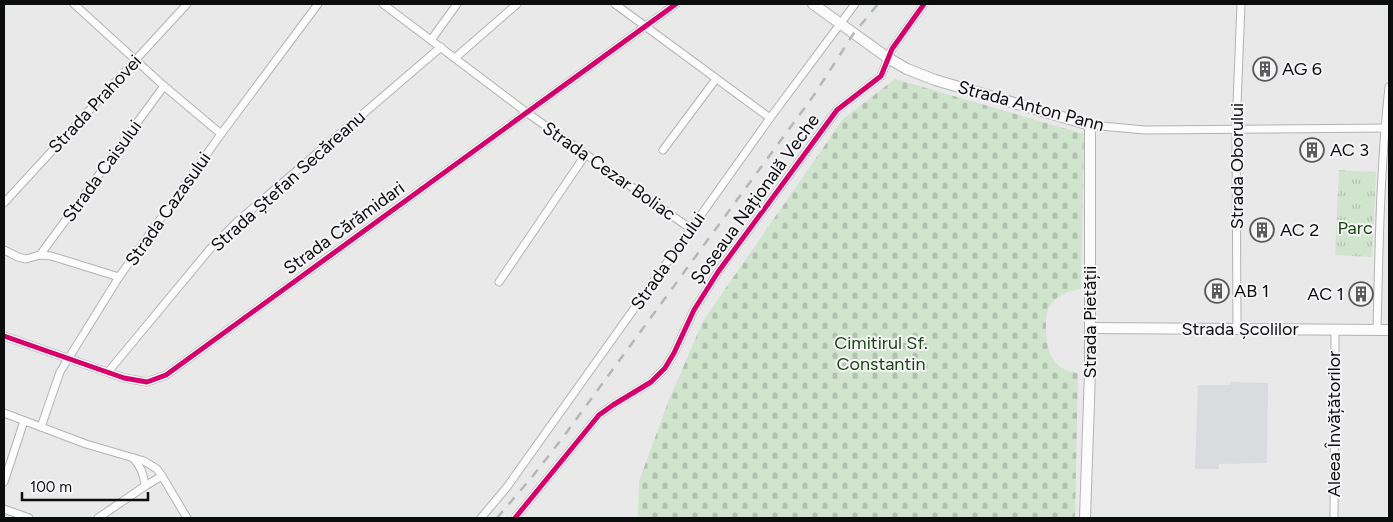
<svg xmlns="http://www.w3.org/2000/svg" width="1393" height="522" viewBox="0 0 1393 522" font-family="Figtree,sans-serif">
<style>
.built{fill:#d9dbdf}
.grass{fill:url(#grass-tufts)}
.cemetery{fill:url(#cemetery-stones)}
.lines{fill:none;stroke-linecap:round;stroke-linejoin:round}
.street-casing{stroke:#b3b3b3;stroke-width:9}
.secondary-casing{stroke:#b3b3b3;stroke-width:12}
.street{stroke:#fcfcfc;stroke-width:7}
.secondary{stroke:#fcfcfc;stroke-width:10}
.rail{stroke:#b6b7b7;stroke-width:2.5;stroke-dasharray:9 9;stroke-linecap:butt}
.cycleway-casing{stroke:#f5f5f7;stroke-width:8}
.cycleway{stroke:#d6006c;stroke-width:5}
.labels{text-anchor:middle;dominant-baseline:central;stroke-width:4;stroke-linejoin:round;paint-order:stroke}
.poi-label{font-size:18px;fill:#0c0d0d;stroke:#f5f5f7;text-anchor:start}
.street-label{font-size:18px;fill:#0c0d0d;stroke:#f5f5f7}
.park-label{font-size:18px;fill:#1a4710;stroke:#f5f5f7}
</style>
<defs>
<pattern id="grass-tufts" width="24" height="20" patternUnits="userSpaceOnUse" patternTransform="scale(1.25)"><rect width="24" height="20" fill="#d1e4ce"/><path d="M3 7l-1-3M5 7V3M7 7l1-3M15 17l-1-3M17 17v-4M19 17l1-3" fill="none" stroke="#b2c2b0"/></pattern>
<pattern id="cemetery-stones" width="16" height="16" patternUnits="userSpaceOnUse" patternTransform="scale(1.25)"><rect width="16" height="16" fill="#d1e4ce"/><path d="M2 7V4a2 2 0 0 1 4 0v3zM10 15v-3a2 2 0 0 1 4 0v3z" fill="#b2c2b0"/></pattern>
</defs>
<rect width="100%" height="100%" fill="#e9e9e9"/>
<polygon class="built" points="1231,382 1268,383 1267,463 1219,464 1219,469 1195,469 1198,385 1230,385"/>
<polygon class="grass" points="1339,170 1376,172 1372,257 1335,255"/>
<path class="cemetery" d="M895,79L1084,134L1081,289C1071,291 1060,293 1053,302C1046,309 1046,318 1046,327C1046,349 1052,371 1078,373L1075,518H638L639,481L669,400L703,321L843,119Z"/>
<g class="lines">
<g class="street-casing">
<g id="street">
<polyline points="74,4 164,86 221,134"/>
<polyline points="383,4 526,112 691,229"/>
<polyline points="615,4 770,118"/>
<polyline points="431,40 457,4"/>
<polyline points="455,58 517,4"/>
<polyline points="1090,125 1145,130 1389,128"/>
<polyline points="663,150 716,79"/>
<polyline points="4,203 187,4"/>
<polyline points="4,250 18,257 26,259 40,255 51,256 119,277"/>
<polyline points="40,255 164,86"/>
<polyline points="499,282 586,154"/>
<polyline points="1237,329 1236,129 1241,4"/>
<path d="M1377,330C1379,249 1380,168 1389,87"/>
<polyline points="4,336 124,378 147,382 166,375 676,4"/>
<polyline points="108,372 210,249 238,221 441,47"/>
<polyline points="4,413 86,444 144,461 157,469 162,476 187,518"/>
<polyline points="41,427 60,372 119,277 221,134 318,4"/>
<path d="M133,458C141,466 144,474 145,486"/>
<polyline points="4,482 24,421"/>
<polyline points="4,509 29,518"/>
<polyline points="98,518 145,486 162,476"/>
<polyline points="481,518 507,487 770,118 855,4"/>
<polyline points="515,518 599,415 613,405 651,382 665,368 674,353 694,310 718,272 837,110 881,76 892,49 924,4"/>
<polyline points="1334,518 1335,330"/>
</g>
</g>
<g class="secondary-casing">
<g id="secondary">
<polyline points="813,4 888,58 907,69 935,80 1090,125 1090,371 1085,518"/>
<polyline points="1090,328 1389,330"/>
</g>
</g>
<use href="#street" class="street"/>
<use href="#secondary" class="secondary"/>
<polyline class="rail" points="497,518 532,477 561,440 814,95 854,33 878,4"/>
<g class="cycleway-casing">
<g id="cycleway">
<polyline points="4,336 124,378 147,382 166,375 676,4"/>
<polyline points="515,518 599,415 613,405 651,382 665,368 674,353 694,310 718,272 837,110 881,76 892,49 924,4"/>
</g>
</g>
<use href="#cycleway" class="cycleway"/>
</g>
<defs>
<g id="building-ring" transform="scale(1.25)"><circle r="9.5" fill="#f5f5f7" stroke="#595a5a" stroke-width="1.5"/><path d="M-4-6H4V6H1V3H-1V6H-4ZM-2.5-4.3h1.7v1.8h-1.7ZM.8-4.3h1.7v1.8H.8ZM-2.5-1h1.7V.8h-1.7ZM.8-1h1.7V.8H.8Z" fill="#595a5a"/></g>
</defs>
<g fill-rule="evenodd">
<use href="#building-ring" x="1265" y="69"/>
<use href="#building-ring" x="1312" y="150"/>
<use href="#building-ring" x="1262" y="230"/>
<use href="#building-ring" x="1217" y="291"/>
<use href="#building-ring" x="1361" y="294"/>
</g>
<g class="labels">
<g class="poi-label">
<text x="1282" y="69">AG 6</text>
<text x="1330" y="150">AC 3</text>
<text x="1280" y="230">AC 2</text>
<text x="1234" y="291">AB 1</text>
<text x="1344" y="294" text-anchor="end">AC 1</text>
</g>
<g class="street-label">
<text transform="translate(95 104) rotate(-47)">Strada Prahovei</text>
<text transform="translate(1031 106) rotate(15)">Strada Anton Pann</text>
<text transform="translate(1237 166) rotate(-90)">Strada Oborului</text>
<text transform="translate(102 171) rotate(-54)">Strada Caisului</text>
<text transform="translate(609 171) rotate(35)">Strada Cezar Boliac</text>
<text transform="translate(288 181) rotate(-42)">Strada Ștefan Secăreanu</text>
<text transform="translate(755 199) rotate(-54)">Șoseaua Națională Veche</text>
<text transform="translate(168 209) rotate(-55)">Strada Cazasului</text>
<text transform="translate(344 228) rotate(-36)">Strada Cărămidari</text>
<text transform="translate(668 261) rotate(-55)">Strada Dorului</text>
<text transform="translate(1090 322) rotate(-90)">Strada Pietății</text>
<text x="1240" y="329">Strada Școlilor</text>
<text transform="translate(1334 424) rotate(-90)">Aleea Învățătorilor</text>
</g>
<g class="park-label">
<text x="1355" y="228">Parc</text>
<text x="881" y="343">Cimitirul Sf.<tspan x="881" dy="21">Constantin</tspan></text>
</g>
</g>
<rect width="1393" height="522" fill="none" stroke="#0c0d0d" stroke-width="10"/>
<path d="M22 492v8h126v-8" fill="none" stroke="#0c0d0d" stroke-width="2.5"/>
<text x="30" y="492" font-size="15" fill="#0c0d0d" stroke="#f5f5f7" stroke-width="4" paint-order="stroke">100 m</text>
</svg>
